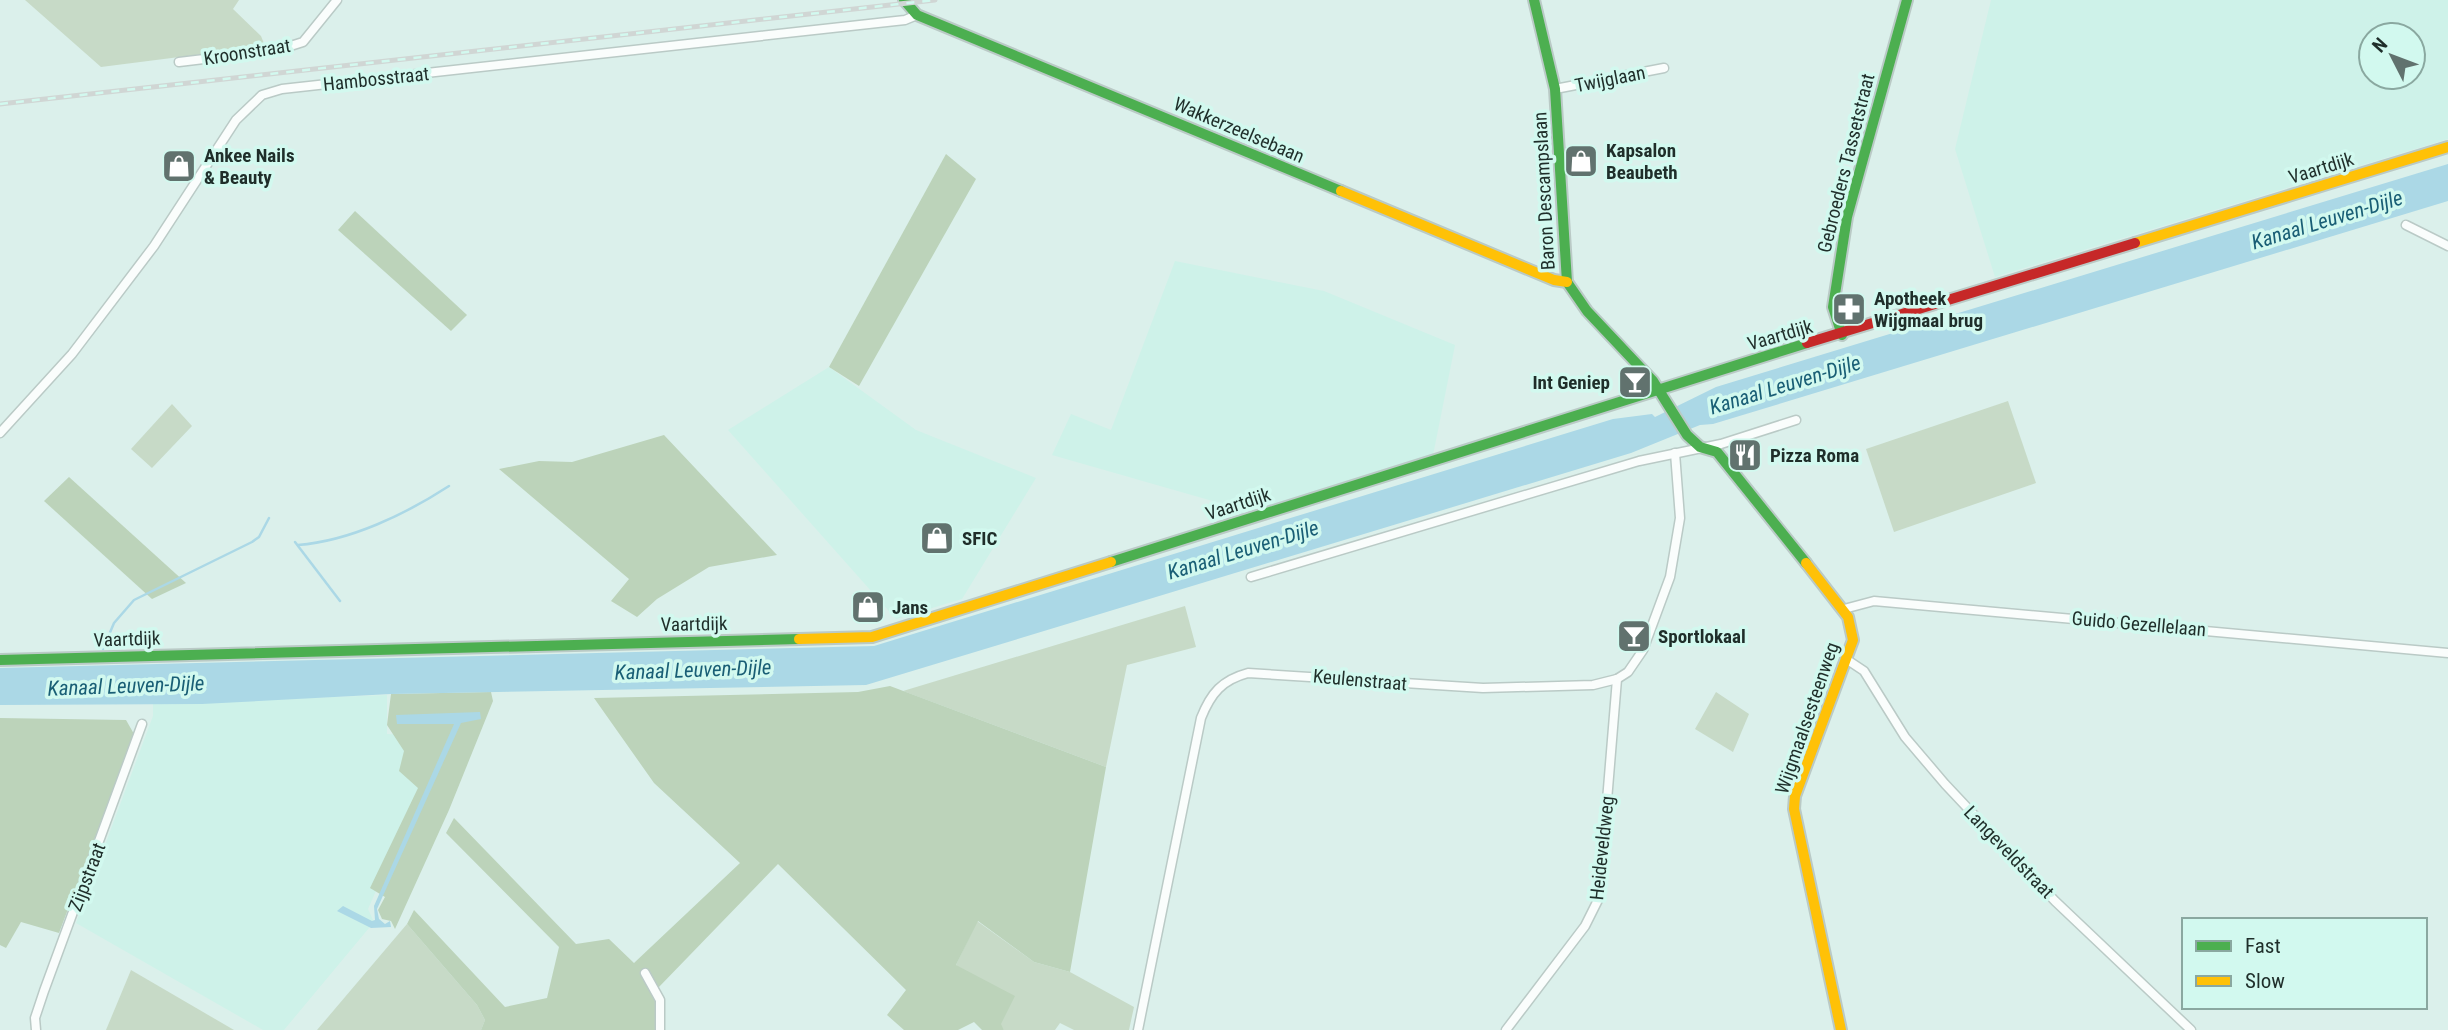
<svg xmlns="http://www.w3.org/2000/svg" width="2448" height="1030" viewBox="0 0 2448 1030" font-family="'Roboto Condensed',sans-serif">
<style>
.built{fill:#cef2e9;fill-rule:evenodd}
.green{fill:#c7dac7}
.forest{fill:#bcd3ba}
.water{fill:#abd8e6}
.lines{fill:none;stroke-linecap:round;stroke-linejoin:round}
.stream{stroke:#abd8e6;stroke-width:2.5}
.street-casing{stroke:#bacac6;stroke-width:11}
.fast-casing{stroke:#bacac6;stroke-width:14}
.slow-casing{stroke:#bacac6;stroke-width:14}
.jam-casing{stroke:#bacac6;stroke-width:14}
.street{stroke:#fafdfc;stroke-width:8}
.fast{stroke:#4caf50;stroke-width:10}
.slow{stroke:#ffc107;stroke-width:10}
.jam{stroke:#c62828;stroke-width:10}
.rail-casing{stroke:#d0d6d4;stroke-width:5}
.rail{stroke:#d2f9ef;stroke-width:2.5;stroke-dasharray:8;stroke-linecap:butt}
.labels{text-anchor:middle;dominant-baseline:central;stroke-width:7;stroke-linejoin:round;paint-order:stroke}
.street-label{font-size:19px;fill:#1f2e2a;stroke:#d2f9ef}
.poi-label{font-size:19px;font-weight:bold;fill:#1f2e2a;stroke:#d2f9ef;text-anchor:start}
.water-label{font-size:21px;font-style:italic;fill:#195e75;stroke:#d2f9ef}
</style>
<rect width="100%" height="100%" fill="#dbf0eb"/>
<g class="built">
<path d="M1991,0H2448V139L1995,277L1955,149ZM2413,35V77H2371V35Z"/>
<polygon points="1175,261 1324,291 1455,345 1432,460 1220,523 1223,504 1052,455 1071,414 1111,430"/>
<polygon points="829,367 916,430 1036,478 962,599 896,619 728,430"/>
<polygon points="387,695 387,734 444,737 368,909 374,922 284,1030 263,1030 76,923 153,716 153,704"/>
</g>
<g class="green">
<polygon points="25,0 239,0 233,9 261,36 265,46 101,67"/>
<polygon points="2008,401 2036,483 1894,532 1866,449"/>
<polygon points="172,404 192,426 152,468 131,449"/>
<polygon points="1185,606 1196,647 1127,665 1106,767 903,691"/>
<polygon points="1716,692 1749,714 1733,752 1695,729"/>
<polygon points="977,921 1034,962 1070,972 1134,1007 1129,1030 1074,1030 1060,1023 1055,1030 1004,1030 956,965"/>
<polygon points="407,924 477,1005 485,1020 481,1030 317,1030"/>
<polygon points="131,970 234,1030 106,1030"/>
</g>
<g class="forest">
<polygon points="946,154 976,179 859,386 829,367"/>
<polygon points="355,211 467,315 451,331 338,230"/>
<polygon points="664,435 777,555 709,567 657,599 637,617 611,601 629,579 499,469 539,461 572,462"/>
<polygon points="69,477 186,583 152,599 44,501"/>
<polygon points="890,686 1106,767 1070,972 1034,962 978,921 956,965 1015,996 1001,1024 1004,1030 982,1030 974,1022 958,1030 904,1030 887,1015 906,990 778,864 658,988 665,999 665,1030 481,1030 485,1020 477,1005 407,924 414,910 505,1007 547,998 559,947 446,833 454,818 576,944 609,939 634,963 740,863 654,783 594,698 858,692"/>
<polygon points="491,692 493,701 449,810 395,929 391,921 382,919 378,910 385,897 370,888 418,788 399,771 404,751 387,725 391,694"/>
<polygon points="0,718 126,720 134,734 59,933 21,922 6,948 0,945"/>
</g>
<g class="water">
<polygon points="2448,164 2448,201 1713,424 1700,425 1631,453 866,685 391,694 202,704 0,705 0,668 874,646 1613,419 1652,414 1655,417 1716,387"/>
<polygon points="480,712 481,719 461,723 377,909 379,919 385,924 390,921 391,927 371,928 337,911 343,906 372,921 375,920 374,906 454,724 397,724 396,715"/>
</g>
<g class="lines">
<g class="stream">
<polyline points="295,542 340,601"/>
<path d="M298,545C350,541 406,514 449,486"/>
<polyline points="103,649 114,623 134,600 252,542 259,537 269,518"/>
</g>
<g class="street-casing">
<g id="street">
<polyline points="179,62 278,50 303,42 337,0"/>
<polyline points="1555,89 1664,68"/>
<polyline points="2406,225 2448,246"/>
<polyline points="0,433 72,354 154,246 236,120 262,95 282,89 905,20 917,15"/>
<polyline points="1251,577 1639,461 1721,444 1796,420"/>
<polyline points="1844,609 1874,601 2448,653"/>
<polyline points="1846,659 1864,671 1905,737 1945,784 2055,901 2191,1030"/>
<polyline points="645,973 660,1000 660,1030"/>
<polyline points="36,1030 35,1018 44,991 142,724"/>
<path d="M1138,1030L1201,718C1211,693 1222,680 1248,673L1483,688L1593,685L1617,679L1628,672L1643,650L1670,577L1680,518L1675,453"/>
<polyline points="1506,1030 1585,926 1599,898 1617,679"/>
</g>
</g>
<g class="fast-casing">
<g id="fast">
<polyline points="904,0 917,15 1341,191"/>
<polyline points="1534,0 1555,89 1567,282 1587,311 1653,381 1687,435 1700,447 1717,452 1806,563"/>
<polyline points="1842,335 1833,307 1847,217 1907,0"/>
<polyline points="1111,562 1807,343"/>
<polyline points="0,660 799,639"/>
</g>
</g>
<g class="slow-casing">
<g id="slow">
<polyline points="1341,191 1554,280 1567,282"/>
<polyline points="2135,243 2448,147"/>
<polyline points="1806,563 1848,617 1853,640 1795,796 1794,809 1841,1030"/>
<polyline points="799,639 872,637 1111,562"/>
</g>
</g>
<g class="jam-casing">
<polyline id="jam" points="1807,343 2135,243"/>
</g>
<use href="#street" class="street"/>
<use href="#fast" class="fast"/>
<use href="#slow" class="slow"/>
<use href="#jam" class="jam"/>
<g class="rail-casing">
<polyline id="rail" points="0,104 935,0"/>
</g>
<use href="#rail" class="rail"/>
</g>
<defs>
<g id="shop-square" transform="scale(1.75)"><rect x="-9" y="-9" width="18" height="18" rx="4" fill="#61726e" stroke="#d2f9ef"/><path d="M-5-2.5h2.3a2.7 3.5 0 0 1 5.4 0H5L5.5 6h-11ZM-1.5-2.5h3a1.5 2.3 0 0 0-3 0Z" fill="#fff"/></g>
<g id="pharmacy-square" transform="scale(1.75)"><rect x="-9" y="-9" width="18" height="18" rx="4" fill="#61726e" stroke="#d2f9ef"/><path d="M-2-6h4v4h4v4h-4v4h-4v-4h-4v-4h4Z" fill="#fff"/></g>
<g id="bar-square" transform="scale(1.75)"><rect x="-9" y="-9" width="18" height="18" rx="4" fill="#61726e" stroke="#d2f9ef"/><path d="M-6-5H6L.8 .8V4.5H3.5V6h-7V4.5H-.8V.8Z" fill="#fff"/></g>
<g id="restaurant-square" transform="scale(1.75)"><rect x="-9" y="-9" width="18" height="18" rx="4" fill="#61726e" stroke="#d2f9ef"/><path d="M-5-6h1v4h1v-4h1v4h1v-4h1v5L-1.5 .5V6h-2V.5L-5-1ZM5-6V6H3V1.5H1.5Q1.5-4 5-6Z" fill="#fff"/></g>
</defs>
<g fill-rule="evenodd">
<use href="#shop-square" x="1581" y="161"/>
<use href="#shop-square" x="179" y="166"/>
<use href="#pharmacy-square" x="1849" y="309"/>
<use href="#bar-square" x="1635" y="382"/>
<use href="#restaurant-square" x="1745" y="455"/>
<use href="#shop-square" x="937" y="538"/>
<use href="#shop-square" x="868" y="607"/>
<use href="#bar-square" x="1634" y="636"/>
</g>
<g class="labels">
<g class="street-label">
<text transform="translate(247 52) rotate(-9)">Kroonstraat</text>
<text transform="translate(376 79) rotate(-6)">Hambosstraat</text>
<text transform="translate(1610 79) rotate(-11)">Twijglaan</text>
<text transform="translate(1239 130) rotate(23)">Wakkerzeelsebaan</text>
<text transform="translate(1846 163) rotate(-76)">Gebroeders Tassetstraat</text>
<text transform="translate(2321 168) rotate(-17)">Vaartdijk</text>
<text transform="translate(1544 191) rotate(-93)">Baron Descampslaan</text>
<text transform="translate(1780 335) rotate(-16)">Vaartdijk</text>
<text transform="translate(1238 504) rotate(-18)">Vaartdijk</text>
<text transform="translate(694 624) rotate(-1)">Vaartdijk</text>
<text transform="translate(2139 624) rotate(5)">Guido Gezellelaan</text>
<text transform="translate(127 639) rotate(-2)">Vaartdijk</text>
<text transform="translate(1360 680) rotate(5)">Keulenstraat</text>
<text transform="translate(1807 718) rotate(-71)">Wijgmaalsesteenweg</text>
<text transform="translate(1602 848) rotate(-84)">Heideveldweg</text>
<text transform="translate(2009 852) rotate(46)">Langeveldstraat</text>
<text transform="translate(87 877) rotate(-69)">Zijpstraat</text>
</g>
<g class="poi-label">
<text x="1606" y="150">Kapsalon<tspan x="1606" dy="22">Beaubeth</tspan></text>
<text x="204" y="155">Ankee Nails<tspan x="204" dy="22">&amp; Beauty</tspan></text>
<text x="1874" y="298">Apotheek<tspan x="1874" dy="22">Wijgmaal brug</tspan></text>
<text x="1610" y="382" text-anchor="end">Int Geniep</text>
<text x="1770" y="455">Pizza Roma</text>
<text x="962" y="538">SFIC</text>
<text x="892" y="607">Jans</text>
<text x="1658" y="636">Sportlokaal</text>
</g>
<g class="water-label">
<text transform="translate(2327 220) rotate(-17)">Kanaal Leuven-Dijle</text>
<text transform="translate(1785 385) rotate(-17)">Kanaal Leuven-Dijle</text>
<text transform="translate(1243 550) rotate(-17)">Kanaal Leuven-Dijle</text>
<text transform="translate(693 670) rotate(-2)">Kanaal Leuven-Dijle</text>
<text transform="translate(126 686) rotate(-2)">Kanaal Leuven-Dijle</text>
</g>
</g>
<rect x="2182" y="918" width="245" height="91" fill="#d2f9ef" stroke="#8aa8a0" stroke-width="2"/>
<rect x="2196" y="941" width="35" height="10" fill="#4caf50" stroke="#8aa8a0" stroke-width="2"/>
<text x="2245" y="953" font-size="21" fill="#1f2e2a">Fast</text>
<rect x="2196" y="976" width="35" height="10" fill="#ffc107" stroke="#8aa8a0" stroke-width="2"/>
<text x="2245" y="988" font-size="21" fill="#1f2e2a">Slow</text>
<g transform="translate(2392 56) rotate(312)"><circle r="33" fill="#d2f9ef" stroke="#8aa8a0" stroke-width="2"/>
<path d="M0-5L12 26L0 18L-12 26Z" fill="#61726e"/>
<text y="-10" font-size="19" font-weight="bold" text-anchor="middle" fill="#1f2e2a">N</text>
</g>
</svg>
